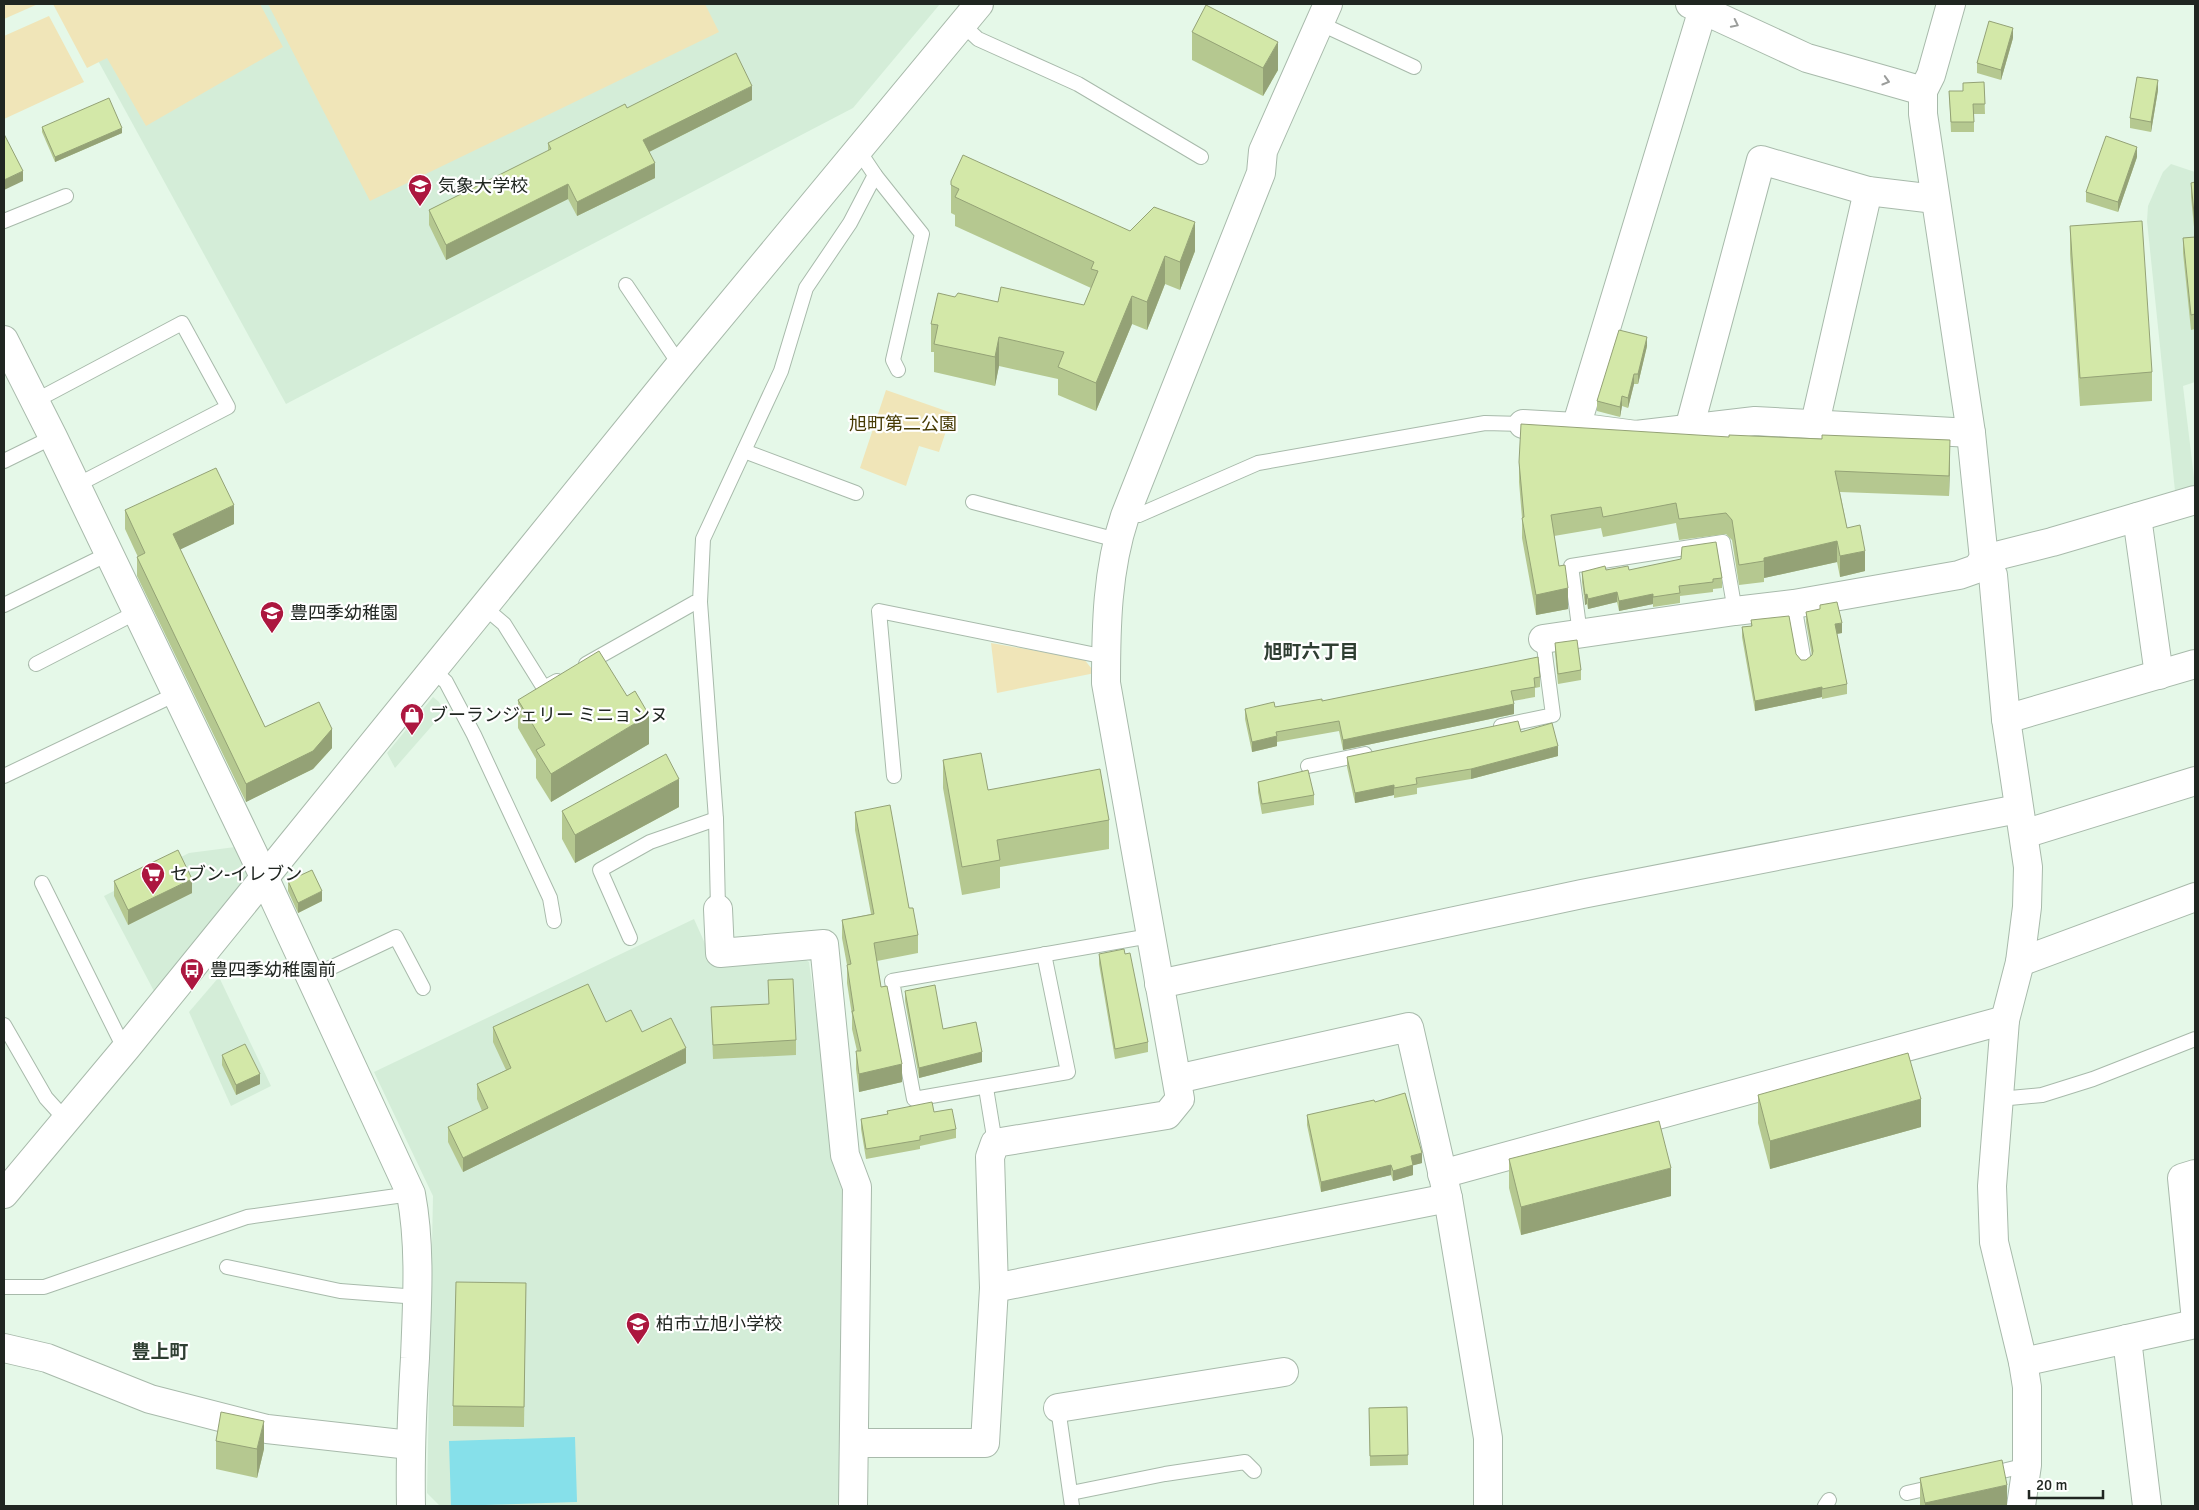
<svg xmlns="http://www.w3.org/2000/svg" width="2199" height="1510" viewBox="0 0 2199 1510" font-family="Signika,'Noto Sans JP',sans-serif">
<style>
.built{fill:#d4edd8}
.green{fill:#f0e5b8}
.water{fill:#86e0ea}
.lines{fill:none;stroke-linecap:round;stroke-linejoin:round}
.service-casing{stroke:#a8baab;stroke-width:16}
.minor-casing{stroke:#a8baab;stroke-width:30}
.tertiary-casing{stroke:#a8baab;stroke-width:30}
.service{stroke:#fff;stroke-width:14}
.minor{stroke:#fff;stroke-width:28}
.tertiary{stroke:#fff;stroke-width:28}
.wall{fill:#b5c890}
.shaded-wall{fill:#94a276}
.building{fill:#d3e8a8;stroke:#94a276}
.oneway{stroke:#9b9d9b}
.labels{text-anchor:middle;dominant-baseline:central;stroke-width:4.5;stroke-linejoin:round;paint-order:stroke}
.poi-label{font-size:18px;fill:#202621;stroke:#fff;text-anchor:start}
.park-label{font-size:18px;fill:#463a03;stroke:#fff}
.neighbourhood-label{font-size:19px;font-weight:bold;fill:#2f3e32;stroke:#fff}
</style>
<rect width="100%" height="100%" fill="#e5f8e8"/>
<g class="built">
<polygon points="67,4 940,4 853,108 286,404"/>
<polygon points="2171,164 2195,172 2195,382 2183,386 2195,486 2175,491 2147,221 2148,206 2163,172"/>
<polygon points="433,697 439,702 444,712 395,768 387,753"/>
<polygon points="243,846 257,871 156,995 104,896 189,853"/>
<polygon points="694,919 715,966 801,957 809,962 830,1113 846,1192 847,1495 836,1505 440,1506 427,1493 433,1196 374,1072"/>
<polygon points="219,977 271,1086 231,1106 189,1012"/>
</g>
<g class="green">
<polygon points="4,4 38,4 4,19"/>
<polygon points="53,4 260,4 283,47 146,126 107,58 87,68"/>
<polygon points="268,4 705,4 719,32 370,201"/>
<polygon points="49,16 84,82 4,119 4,36"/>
<polygon points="886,390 952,413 939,452 919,446 906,486 860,468"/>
<polygon points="991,643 1084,659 1095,673 997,693"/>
</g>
<polygon class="water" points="575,1437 577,1502 451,1506 449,1441"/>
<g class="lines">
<g class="service-casing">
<g id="service">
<polyline points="1319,23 1414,67"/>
<polyline points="962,24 978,39 1078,84 1201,157"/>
<polyline points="875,175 922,234 893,360 898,370"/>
<polyline points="4,221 66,196"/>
<polyline points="626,285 680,365"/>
<polyline points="35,401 182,323 228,407 75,486"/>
<polyline points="744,451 856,493"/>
<polyline points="4,461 53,437"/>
<polyline points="973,502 1117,540"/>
<polyline points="1125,516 1139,515 1258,463 1485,423 1523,424"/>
<polyline points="1794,604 1804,662"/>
<polyline points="4,605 108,554"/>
<polyline points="484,607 504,624 544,688 557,681"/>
<polyline points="1580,634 1571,566 1723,542 1735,611"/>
<polyline points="36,664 137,612"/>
<polyline points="586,664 694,603 700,602"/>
<polyline points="433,670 446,682 474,735 550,898 554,921"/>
<polyline points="1501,726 1553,715 1543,639"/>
<polyline points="1308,766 1365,754"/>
<polyline points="4,776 176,694"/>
<polyline points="894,776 879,611 1106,657"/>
<polyline points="42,883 119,1038 127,1047"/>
<polyline points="718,909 716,819 700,602 703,539 781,371 806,288 850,223 875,175 859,151"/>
<polyline points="630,938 600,870 650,842 716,819"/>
<polyline points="1044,954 1068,1072 914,1099 892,981 1150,936"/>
<polyline points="311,977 396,937 423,988"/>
<polyline points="4,1025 46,1098 66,1120"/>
<polyline points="986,1088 995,1143"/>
<polyline points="1999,1099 2042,1095 2093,1079 2195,1039"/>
<polyline points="227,1267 340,1291 418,1297"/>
<polyline points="4,1287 44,1287 247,1217 411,1194"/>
<polyline points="1058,1408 1072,1506"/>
<polyline points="1986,1475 2027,1465"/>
<polyline points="1071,1493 1165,1474 1245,1462 1254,1471"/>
<polyline points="1907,1493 1938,1486"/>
<polyline points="1825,1506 1829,1500"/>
</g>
</g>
<g class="minor-casing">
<g id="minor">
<polyline points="1690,4 1807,58 1923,91"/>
<polyline points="1951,4 1931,75 1923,91 1923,114 1971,433 1984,559 1993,575 2006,719 2028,867 2027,907 2020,962 2005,1020 1992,1186 1994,1242 2023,1362 2027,1387 2027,1465 2021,1506"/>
<path d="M4,340L53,437L253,853L411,1194C421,1247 417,1304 415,1358C412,1407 410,1457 411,1506"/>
<polyline points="1815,423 1868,191"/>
<polyline points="1523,424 1576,427 1636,435 1755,421 1971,433"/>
<polyline points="1576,427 1703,9"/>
<polyline points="1689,429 1761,160 1868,191 1935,199"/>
<polyline points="2137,517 2159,675"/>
<polyline points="1543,639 1735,611 1794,604 1959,575 1976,569 1984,559 2052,542 2195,500"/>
<polyline points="2006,719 2195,664"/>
<polyline points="2024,834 2195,781"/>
<polyline points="718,909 720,953 824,944 845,1155 857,1187 853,1506"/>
<polyline points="2020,962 2195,897"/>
<polyline points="1159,984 1582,894 2018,809"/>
<polyline points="1177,1079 1409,1027 1448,1198 1488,1438 1488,1506"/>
<polyline points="1442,1174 2005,1020"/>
<polyline points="2195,1174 2182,1178 2195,1311"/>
<polyline points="994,1288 1448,1198"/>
<polyline points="2127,1339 2147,1506"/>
<polyline points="4,1348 47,1358 150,1399 267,1429 410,1445"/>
<polyline points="2023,1362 2195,1324"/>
<polyline points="1058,1408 1284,1372"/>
<path d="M854,1443H985L994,1288L990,1157L995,1143L1167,1115L1180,1099L1106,683C1106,626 1107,570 1125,516L1261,173L1263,151L1328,4"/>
</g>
</g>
<g class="tertiary-casing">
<polyline id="tertiary" points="4,1194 127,1047 680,365 979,4"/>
</g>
<use href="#service" class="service"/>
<use href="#minor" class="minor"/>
<use href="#tertiary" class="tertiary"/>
</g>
<g class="wall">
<polygon points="1192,32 1278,70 1263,96 1192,60"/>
<polygon points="2013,38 2001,80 1977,73 1977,63"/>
<polygon points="1984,82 1985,114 1974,114 1974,132 1951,132 1949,91 1963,91"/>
<polygon points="2158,90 2151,132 2130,128 2130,118"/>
<polygon points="752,100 649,152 655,178 577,216 568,199 446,260 429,225 429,210 548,151 548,143"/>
<polygon points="42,127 122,133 55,162 42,132"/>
<polygon points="2137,157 2118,212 2086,202 2086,192"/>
<polygon points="951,181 1195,251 1180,290 1165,284 1147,330 1132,324 1096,411 1058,395 1058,379 999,366 995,386 934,372 934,352 931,352 931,324 955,297 998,302 1084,305 1091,288 955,226 955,215 951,213"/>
<polygon points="2195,182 2195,329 2191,330 2183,253 2183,238 2195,237 2191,197 2191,183"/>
<polygon points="2070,226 2152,372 2152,401 2080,406 2070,254"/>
<polygon points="1647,346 1638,384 1634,384 1628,408 1622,406 1620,417 1597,411 1597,401"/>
<polygon points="1950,461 1949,496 1840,492 1847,528 1865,571 1840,577 1837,562 1764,578 1764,582 1739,585 1732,540 1726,534 1679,540 1676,523 1603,537 1601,528 1554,536 1559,566 1568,609 1536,615 1522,538 1522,518 1519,482 1519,462"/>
<polygon points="125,510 234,524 180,549 265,727 332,748 313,769 246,802 137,576 137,557 138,557 125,529"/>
<polygon points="1606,570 1629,570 1722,578 1722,588 1713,589 1713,592 1680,596 1680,603 1653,607 1653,604 1619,611 1617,602 1588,609 1587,604 1585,605 1582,582 1582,572"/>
<polygon points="1806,612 1842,633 1837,634 1847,684 1847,694 1822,699 1822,697 1755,711 1742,637 1742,627 1751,626 1751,620 1796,654 1801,660 1806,660 1812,656 1806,622"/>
<polygon points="1555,643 1581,670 1581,680 1558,684 1555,653"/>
<polygon points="1540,677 1540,687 1535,688 1535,697 1513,701 1514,714 1343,750 1339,731 1277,742 1277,746 1252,752 1245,719 1245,709 1275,707 1322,701"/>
<polygon points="518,700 649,744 551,802 536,778 536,759 518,728"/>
<polygon points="1521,732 1558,756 1471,779 1417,788 1417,794 1394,798 1394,795 1355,803 1347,767 1347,757"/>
<polygon points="943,760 988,790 1109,820 1109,849 1000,867 1000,888 962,895 943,788"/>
<polygon points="1258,782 1314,795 1314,805 1262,814 1258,792"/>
<polygon points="679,807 575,863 562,839 562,811"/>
<polygon points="855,812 909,908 918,935 918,953 877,961 881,987 902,1082 859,1092 856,1069 856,1051 857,1051 852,1029 852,1015 847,983 847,965 842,938 842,920 871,914 855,830"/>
<polygon points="114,881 192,893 128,925 114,896"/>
<polygon points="288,881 322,901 298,913 288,891"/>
<polygon points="1099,954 1148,1042 1148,1052 1115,1059 1099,964"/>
<polygon points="768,980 796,1040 796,1055 713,1059 711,1007 769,1004"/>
<polygon points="905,991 943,1029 982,1062 919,1078 905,1001"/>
<polygon points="606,1022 642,1032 686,1063 463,1172 448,1142 448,1127 482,1111 477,1099 477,1084 506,1070 493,1042 493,1027"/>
<polygon points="222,1055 260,1084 236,1095 222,1065"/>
<polygon points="1758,1095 1921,1127 1770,1169 1758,1123"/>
<polygon points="1375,1102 1422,1163 1413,1165 1413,1175 1393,1181 1391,1175 1321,1192 1307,1125 1307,1115"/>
<polygon points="887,1111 934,1112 956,1129 956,1138 920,1146 920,1149 866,1159 861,1129 861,1119 887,1114"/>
<polygon points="1509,1159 1671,1196 1521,1235 1509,1188"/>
<polygon points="526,1283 524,1427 453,1426 453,1406"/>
<polygon points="1407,1407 1408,1465 1370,1466 1369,1408"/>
<polygon points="216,1441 264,1449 257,1478 216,1469"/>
<polygon points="1920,1478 2007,1506 1920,1506"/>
</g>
<g class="shaded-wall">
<polygon points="2013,28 2013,38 2001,80 2001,70"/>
<polygon points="1278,42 1278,70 1263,96 1263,68"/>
<polygon points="2158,80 2158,90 2151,132 2151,122"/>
<polygon points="752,86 752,100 643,155 643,140"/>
<polygon points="122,128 122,133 55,162 55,157"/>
<polygon points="2137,147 2137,157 2118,212 2118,202"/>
<polygon points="655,163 655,178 577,216 577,202"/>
<polygon points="23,171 23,181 4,190 4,180"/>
<polygon points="568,184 568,199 446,260 446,245"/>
<polygon points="1195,222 1195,251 1180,290 1180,262"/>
<polygon points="1165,256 1165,284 1147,330 1147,302"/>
<polygon points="1132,296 1132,324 1096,411 1096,383"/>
<polygon points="999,337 999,366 995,386 995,357"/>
<polygon points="1647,337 1647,346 1638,384 1638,374"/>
<polygon points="1634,374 1634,384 1628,408 1628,398"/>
<polygon points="1622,396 1622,406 1620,417 1620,407"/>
<polygon points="1950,440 1950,461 1949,496 1949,476"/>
<polygon points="234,505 234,524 173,553 173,534"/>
<polygon points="1837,541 1837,562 1764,578 1764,558"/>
<polygon points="1865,551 1865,571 1840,577 1840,556"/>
<polygon points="1568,588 1568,609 1536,615 1536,595"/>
<polygon points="1617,592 1617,602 1588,609 1588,599"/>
<polygon points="1587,594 1587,604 1585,605 1585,595"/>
<polygon points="1653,594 1653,604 1619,611 1619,601"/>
<polygon points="1842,623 1842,633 1835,634 1835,624"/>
<polygon points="1822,687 1822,697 1755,711 1755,701"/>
<polygon points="1514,704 1514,714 1343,750 1343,740"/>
<polygon points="649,715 649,744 551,802 551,774"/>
<polygon points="332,729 332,748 313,769 246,802 246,784"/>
<polygon points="1277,736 1277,746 1252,752 1252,742"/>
<polygon points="1558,746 1558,756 1471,779 1471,769"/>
<polygon points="679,779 679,807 575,863 575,835"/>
<polygon points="1394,785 1394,795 1355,803 1355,793"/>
<polygon points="192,879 192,893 128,925 128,910"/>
<polygon points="322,891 322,901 298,913 298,903"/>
<polygon points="686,1048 686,1063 463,1172 463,1158"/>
<polygon points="982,1052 982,1062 919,1078 919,1068"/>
<polygon points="902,1064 902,1082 859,1092 859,1074"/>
<polygon points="260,1074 260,1084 236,1095 236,1085"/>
<polygon points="1921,1099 1921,1127 1770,1169 1770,1141"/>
<polygon points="1422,1153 1422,1163 1411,1166 1411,1156"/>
<polygon points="1391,1165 1391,1175 1321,1192 1321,1182"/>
<polygon points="1413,1165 1413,1175 1393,1181 1393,1171"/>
<polygon points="1671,1168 1671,1196 1521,1235 1521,1207"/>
<polygon points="5,1346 5,1374 4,1377 4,1349"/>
<polygon points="264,1421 264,1449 257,1478 257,1449"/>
<polygon points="2007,1485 2007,1506 1925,1506 1925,1503"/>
</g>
<g class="building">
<polygon points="1206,5 1278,42 1263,68 1192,32"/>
<polygon points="1989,21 2013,28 2001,70 1977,63"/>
<polygon points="736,53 752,86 643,140 655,163 577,202 568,184 446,245 429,210 551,149 548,143 625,104 627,108"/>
<polygon points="2137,77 2158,80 2151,122 2130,118"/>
<polygon points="1984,82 1985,104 1973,104 1974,122 1951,122 1949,91 1963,91 1963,83"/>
<polygon points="109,98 122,128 55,157 42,127"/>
<polygon points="4,134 23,171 4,180"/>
<polygon points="2106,136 2137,147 2118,202 2086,192"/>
<polygon points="963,155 1130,231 1154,207 1195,222 1180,262 1165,256 1147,302 1132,296 1096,383 1058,367 1064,352 999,337 995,357 934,344 938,325 931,324 938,293 955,297 958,293 998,302 1001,287 1084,305 1098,271 1091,269 1094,262 955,197 959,189 951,185 951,181"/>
<polygon points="2195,182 2195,223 2191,183"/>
<polygon points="2142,221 2152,372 2080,378 2070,226"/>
<polygon points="2195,237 2195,314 2191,315 2183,238"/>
<polygon points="1619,330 1647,337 1638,374 1634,374 1628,398 1622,396 1620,407 1597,401"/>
<polygon points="1521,424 1729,437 1729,435 1822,439 1822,435 1950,440 1949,476 1835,471 1847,528 1860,525 1865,551 1840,556 1837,541 1764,558 1764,561 1739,565 1732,520 1726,513 1679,519 1676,503 1603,517 1601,507 1551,515 1559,566 1565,565 1568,588 1536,595 1522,518 1524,517 1519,462"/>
<polygon points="216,468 234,505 173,534 265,727 319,702 332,729 313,751 246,784 137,557 145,553 125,510"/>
<polygon points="1716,542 1722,578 1713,579 1713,582 1679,586 1680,593 1653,597 1653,594 1619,601 1617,592 1588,599 1587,594 1585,595 1582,572 1605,566 1606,570 1628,566 1629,570 1681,559 1682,547"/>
<polygon points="1837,602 1842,623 1835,624 1847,684 1822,689 1822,687 1755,701 1742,627 1752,626 1751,620 1789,616 1796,654 1801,660 1806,660 1812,655 1813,651 1806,612 1820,609 1820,605"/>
<polygon points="1577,640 1581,670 1558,674 1555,643"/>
<polygon points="599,651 627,696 635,691 649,715 551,774 536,750 545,745 518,700"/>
<polygon points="1538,657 1540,677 1534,678 1535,687 1511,691 1514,704 1343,740 1339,721 1276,732 1277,736 1252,742 1245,709 1274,702 1275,707 1322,699 1322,701"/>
<polygon points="1518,721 1521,732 1552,723 1558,746 1471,769 1416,778 1417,784 1394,788 1394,785 1355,793 1347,757"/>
<polygon points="981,753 988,790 1100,769 1109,820 997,840 1000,860 962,867 943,760"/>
<polygon points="666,754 679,779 575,835 562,811"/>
<polygon points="1308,770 1314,795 1262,804 1258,782"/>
<polygon points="890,805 909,908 913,908 918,935 874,943 881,987 887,986 902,1064 859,1074 856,1051 861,1051 852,1011 854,1011 847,965 851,964 842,920 874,914 855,812"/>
<polygon points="178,850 192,879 128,910 114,881"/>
<polygon points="312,870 322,891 298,903 288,881"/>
<polygon points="1124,949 1125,954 1130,953 1148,1042 1115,1049 1099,954"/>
<polygon points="793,979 796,1040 713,1045 711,1007 769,1004 768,980"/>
<polygon points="588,984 606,1022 631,1010 642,1032 671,1018 686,1048 463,1158 448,1127 488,1108 477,1084 511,1068 493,1027"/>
<polygon points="935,985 943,1029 976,1022 982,1052 919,1068 905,991"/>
<polygon points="245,1044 260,1074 236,1085 222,1055"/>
<polygon points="1908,1053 1921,1099 1770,1141 1758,1095"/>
<polygon points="1405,1093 1422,1153 1411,1156 1413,1165 1393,1171 1391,1165 1321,1182 1307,1115 1374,1100 1375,1102"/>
<polygon points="932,1102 934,1112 952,1109 956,1129 920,1136 920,1140 866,1149 861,1119 888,1114 887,1111"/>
<polygon points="1659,1121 1671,1168 1521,1207 1509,1159"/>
<polygon points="456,1282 526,1283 524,1407 453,1406"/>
<polygon points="1407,1407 1408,1455 1370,1456 1369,1408"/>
<polygon points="221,1412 264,1421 257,1449 216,1441"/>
<polygon points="2002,1460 2007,1485 1925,1503 1920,1478"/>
</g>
<defs><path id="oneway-chevron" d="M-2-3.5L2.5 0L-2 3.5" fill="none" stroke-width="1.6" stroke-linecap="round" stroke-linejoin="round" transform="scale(1.25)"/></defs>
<g class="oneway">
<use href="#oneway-chevron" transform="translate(1735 24) rotate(26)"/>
<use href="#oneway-chevron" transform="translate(1886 81) rotate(16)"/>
</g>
<defs>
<g id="school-pin" transform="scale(1.25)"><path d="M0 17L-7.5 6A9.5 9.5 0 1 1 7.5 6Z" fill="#ac173f" stroke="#fff"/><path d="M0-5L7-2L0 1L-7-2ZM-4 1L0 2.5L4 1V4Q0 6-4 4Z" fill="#fff"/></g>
<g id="shop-pin" transform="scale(1.25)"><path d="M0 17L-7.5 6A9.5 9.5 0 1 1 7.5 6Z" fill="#ac173f" stroke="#fff"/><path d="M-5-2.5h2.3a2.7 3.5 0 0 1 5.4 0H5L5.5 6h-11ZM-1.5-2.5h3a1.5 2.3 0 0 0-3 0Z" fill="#fff"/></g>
<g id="supermarket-pin" transform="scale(1.25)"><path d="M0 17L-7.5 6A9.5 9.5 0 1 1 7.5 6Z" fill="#ac173f" stroke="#fff"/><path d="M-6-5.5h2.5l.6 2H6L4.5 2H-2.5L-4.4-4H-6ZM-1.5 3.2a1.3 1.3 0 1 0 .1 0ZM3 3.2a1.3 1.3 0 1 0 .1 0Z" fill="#fff"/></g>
<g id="bus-pin" transform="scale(1.25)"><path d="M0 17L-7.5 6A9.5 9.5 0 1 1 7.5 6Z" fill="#ac173f" stroke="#fff"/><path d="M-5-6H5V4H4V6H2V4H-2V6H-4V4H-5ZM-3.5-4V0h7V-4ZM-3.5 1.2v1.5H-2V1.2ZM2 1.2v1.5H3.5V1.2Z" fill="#fff"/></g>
</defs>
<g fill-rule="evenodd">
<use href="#school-pin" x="420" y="186"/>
<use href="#school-pin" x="272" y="613"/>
<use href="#shop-pin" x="412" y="715"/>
<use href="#supermarket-pin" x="153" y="874"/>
<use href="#bus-pin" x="192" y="970"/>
<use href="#school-pin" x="638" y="1324"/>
</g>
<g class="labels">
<g class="poi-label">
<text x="438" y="186">気象大学校</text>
<text x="290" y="613">豊四季幼稚園</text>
<text x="430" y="715">ブーランジェリー ミニョンヌ</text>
<text x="170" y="874">セブン-イレブン</text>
<text x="210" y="970">豊四季幼稚園前</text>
<text x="656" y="1324">柏市立旭小学校</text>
</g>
<g class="park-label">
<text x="903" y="424">旭町第二公園</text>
</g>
<g class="neighbourhood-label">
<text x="1311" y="652">旭町六丁目</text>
<text x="160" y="1352">豊上町</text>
</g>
</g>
<rect width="2199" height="1510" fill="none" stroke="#202621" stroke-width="10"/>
<path d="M2029 1490v8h74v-8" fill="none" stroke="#202621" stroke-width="2.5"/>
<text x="2036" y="1490" font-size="15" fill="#202621" stroke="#ffffff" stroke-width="4" paint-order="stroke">20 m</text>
</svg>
